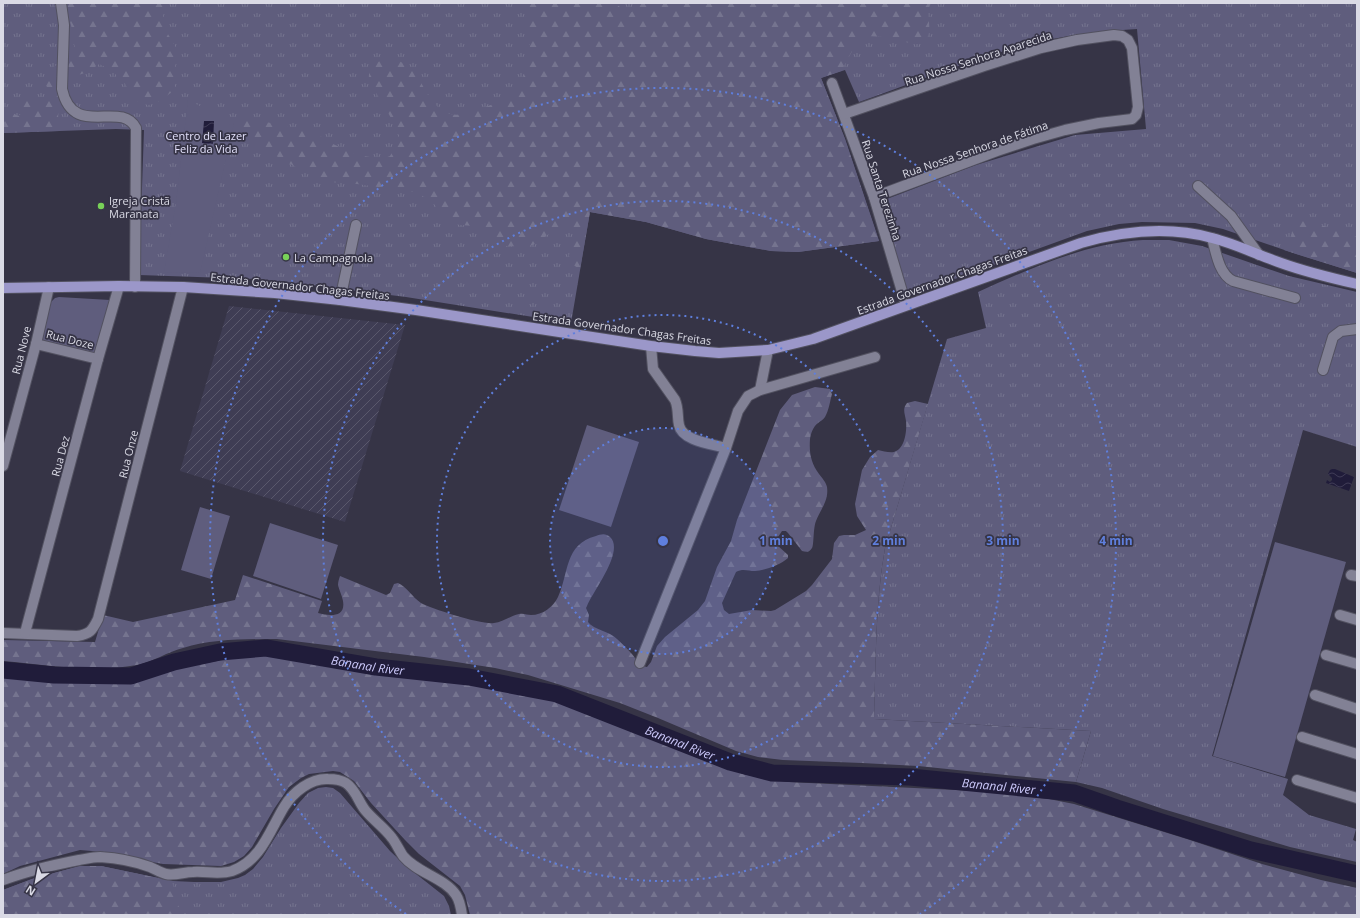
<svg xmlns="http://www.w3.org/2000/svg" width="1360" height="918" viewBox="0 0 1360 918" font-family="'Open Sans',sans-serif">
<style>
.industrial{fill:url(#industrial-furrows)}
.grass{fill:url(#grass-tufts)}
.forest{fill:url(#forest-firs)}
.park{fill:#5f5d7d}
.water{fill:url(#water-waves)}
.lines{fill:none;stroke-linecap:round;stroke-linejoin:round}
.river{stroke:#201c3a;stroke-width:17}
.minor-casing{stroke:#525160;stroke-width:12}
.major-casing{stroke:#525160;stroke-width:12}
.minor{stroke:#828195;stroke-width:10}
.major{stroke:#9b97c9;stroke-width:10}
.ring{fill:none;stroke:#5f7fdd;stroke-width:2;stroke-dasharray:2 4}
.poi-dot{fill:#78d158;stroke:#363446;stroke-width:1.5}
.labels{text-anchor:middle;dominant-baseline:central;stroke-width:3.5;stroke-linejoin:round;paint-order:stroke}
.street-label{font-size:11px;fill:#dadae5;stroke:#363446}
.park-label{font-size:11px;fill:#e3e1fb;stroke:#363446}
.poi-label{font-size:11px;fill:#dadae5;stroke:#363446;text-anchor:start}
.water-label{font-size:12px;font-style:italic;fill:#cbc8fa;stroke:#363446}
.centre{fill:#5f7fdd;stroke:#363446;stroke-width:2}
.ring-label{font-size:12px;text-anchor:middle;font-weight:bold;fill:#5f7fdd;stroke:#363446;stroke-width:3.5;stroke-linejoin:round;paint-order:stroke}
</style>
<defs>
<pattern id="industrial-furrows" width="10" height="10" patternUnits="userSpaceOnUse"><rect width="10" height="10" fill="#3f3d54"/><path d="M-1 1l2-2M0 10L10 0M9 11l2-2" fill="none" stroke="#5a586c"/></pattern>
<pattern id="grass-tufts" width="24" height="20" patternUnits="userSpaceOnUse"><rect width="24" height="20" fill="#5f5d7d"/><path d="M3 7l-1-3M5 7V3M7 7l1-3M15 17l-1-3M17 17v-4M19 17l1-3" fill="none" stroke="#75748f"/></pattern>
<pattern id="forest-firs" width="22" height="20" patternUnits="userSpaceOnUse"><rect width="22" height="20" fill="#5f5d7d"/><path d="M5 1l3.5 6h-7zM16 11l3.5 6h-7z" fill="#75748f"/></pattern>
<pattern id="water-waves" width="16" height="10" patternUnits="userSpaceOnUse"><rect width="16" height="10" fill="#201c3a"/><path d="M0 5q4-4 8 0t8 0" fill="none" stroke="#403c56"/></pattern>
</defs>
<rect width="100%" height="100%" fill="#363446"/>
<polygon class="industrial" points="229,306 405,325 345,522 180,471"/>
<g class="grass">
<path d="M3,3H1357V273L1296,254L1223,229L1195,223L1142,222L1119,224L1087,231L908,296L879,202L976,165L1055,141L1075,135L1146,129L1137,29C1107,31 1076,34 1047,40C982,54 921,81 859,102L845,70L821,78L845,139L879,241L798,252L771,251L706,239L646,222L590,212L571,323L406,297L318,286L257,279L139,275L144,130L116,129L3,133Z"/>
<path d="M1143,240H1169L1202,246L1289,276L1357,292V447L1303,430L1212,756L1288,779L1283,795L1309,815L1356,829L1353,840L1357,842V862L1290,847L1163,809L1102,788L1076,782L1091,731L874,719C876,662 875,604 885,548L947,339L986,328L978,292C1029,269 1086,243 1143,240Z"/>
<polygon points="326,787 333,788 340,793 390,851 406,866 444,896 449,906 451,915 3,915 3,890 32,879 80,866 101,866 173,881 194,882 221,882 238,878 245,875 253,869 263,857 281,828 299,803 308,793 318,788"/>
</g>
<g class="forest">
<path d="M58,3H165L162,24L175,46L177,57L174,72L175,87L172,92L158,102L149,105L139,103L133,96L124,82L118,76L106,67L99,64L88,72L75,76L54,89L59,92L61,99L59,105L58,118L59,131L3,133V116H7L11,112L18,116L21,114V103L24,99H45L48,98L51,92C48,88 43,83 44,78C45,69 70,57 78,53C72,45 74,35 71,25C69,17 62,10 58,3Z"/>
<path d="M520,3H615L626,12L630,13L633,11L634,8L633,3H931C925,13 932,26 928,36C926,40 922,43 918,44C912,45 904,41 897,39C886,37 875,36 863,36L855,46L841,71L821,78L845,139L879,241L798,252L771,251L706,239L646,222L590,212L580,269C576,267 571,264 569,259C567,250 585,232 569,227C556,221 538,248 524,247C515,246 497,247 491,242C486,237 487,231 480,228C470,224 457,227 448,221C440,216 438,207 432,202C427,197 420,195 413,192L357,184L330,182L315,178L271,153L249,137L238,126V122C240,118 244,118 249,118L315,133L333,144L350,152L363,156L377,158H385L390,156L393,151L399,136L397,128L371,84C368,78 368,74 372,67C375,63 379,61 384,59C389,58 394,59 399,61C422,72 420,88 435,104C439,109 444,112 450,114C461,117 474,111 485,107C493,104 503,102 510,96C529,82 534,41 527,20C525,14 522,8 520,3Z"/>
<path d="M1302,221L1315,223L1357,237V273L1284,250C1295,238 1289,237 1294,225Z"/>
<path d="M815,387L830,389L832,394C830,401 829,410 825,417C823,420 820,421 818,423C813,427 811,433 810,439C809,453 811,463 819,474C822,478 826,482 827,487C829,501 820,510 816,521C813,528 814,546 812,548C809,553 806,552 802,551L788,533L786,531H782L778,537L777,545L788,555V558C780,565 766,570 755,571C748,571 743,568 736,572L722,603L724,610L729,614L752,610L771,611L775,610L806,591L812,585L832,559L834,543L839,536L844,535H855L866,530L857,516L855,504L862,470L870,457L878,450C883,451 889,453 894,452C905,449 907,431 906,421C905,414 902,409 907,403L915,401L928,404L885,548C875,604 876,662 874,719L1091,731L1076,782L918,766L862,763L783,760L758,757L736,751L658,718L620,703L528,675L495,668L424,657L277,639C246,639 212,639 183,648C167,652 153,662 137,665C93,673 47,665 3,661V640L95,642L103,615L133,622L235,600L243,575L322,601L318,613C329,616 346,618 343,601C342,595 339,590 338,585C338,582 339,579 340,576L386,595L390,593L394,584L398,583C407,587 412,597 421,603C432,609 482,625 494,623C503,622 510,616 519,614C524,613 527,615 531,615C543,615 553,607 558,597C569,574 564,544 596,536C601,534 606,533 610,537C625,551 593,591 587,606L586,608L589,615L588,622C594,630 609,631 617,639C622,644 627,648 631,653C636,658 639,667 647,667L651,662L657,646L665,637L698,610L705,601L717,567L731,541L737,520L780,410L792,395Z"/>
<polygon points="256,654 293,656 347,668 470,685 550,700 594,716 743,774 767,779 788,782 977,791 1049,799 1074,804 1190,840 1262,864 1321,880 1357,888 1357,915 470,915 465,895 460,886 419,854 405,840 371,803 354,781 340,772 333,771 309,774 301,778 289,787 274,809 252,847 244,856 234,862 221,866 163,864 92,851 80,850 20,866 3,874 3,676 45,681 125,684 178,668"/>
<polygon points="80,866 101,866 172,881 177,903 183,915 3,915 3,890 32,879"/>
</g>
<g class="park">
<polygon points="188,100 234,123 200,273 164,272 176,203"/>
<polygon points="59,297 110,300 95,355 41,342 50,303 55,298"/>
<polygon points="587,425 639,442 611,527 559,510"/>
<polygon points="200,507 230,516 211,579 181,570"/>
<polygon points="270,523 338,545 321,599 253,576"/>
<polygon points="1275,542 1346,562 1285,777 1213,756"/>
</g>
<g class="water">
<polygon points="204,121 214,121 213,144 202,143"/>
<polygon points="1332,469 1335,469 1354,477 1349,491 1326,483 1327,480 1330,482 1332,480 1332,478 1328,474 1330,470"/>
</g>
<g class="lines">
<path class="river" id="s1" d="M3,670L54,675L131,676L174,662L220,652L266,648L376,667L469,677L557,694L730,762L772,773L910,777L1074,793L1117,808L1251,850L1357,874"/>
<g class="minor-casing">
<g id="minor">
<path d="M61,3L64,25L62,89C73,140 121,99 136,128L135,287"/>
<polyline points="832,83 874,197 906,305"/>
<polyline points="844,114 984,66 1041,48 1077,40 1114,35 1122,36 1128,40 1132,48 1138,107 1136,115 1132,119 1099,123 1065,130 1033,139 997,151 874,197"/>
<polyline points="1198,186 1231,216 1259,255"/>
<path d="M1212,238C1216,253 1219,274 1233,281L1295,298"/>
<polyline points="340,300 356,225"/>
<polyline points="36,344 98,359"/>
<path d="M651,346L653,369L675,400C679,409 677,417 679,425C682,441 712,444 726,448"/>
<polyline points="1323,370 1333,337 1341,331 1357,329"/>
<polyline points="760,390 768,350"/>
<polyline points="3,466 36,344 49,287"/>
<polyline points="1351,575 1357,576"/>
<polyline points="1340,615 1357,620"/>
<path d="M3,633L77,636C90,634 92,631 98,619L183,287"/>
<polyline points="25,633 98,359 119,286"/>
<polyline points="1326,655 1357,664"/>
<polyline points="640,663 726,448 738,411 748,396 760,390 875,357"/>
<polyline points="1315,695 1357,709"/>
<polyline points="1302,737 1357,754"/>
<polyline points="1297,780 1357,798"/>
<path d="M3,880C27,871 53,865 79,860C85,859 93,857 100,857C116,858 134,861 150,867C155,869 161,873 166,874C175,876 184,872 193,872C206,871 219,875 232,871C261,861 270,830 284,807C293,792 311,778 328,779C334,779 341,780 346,783C356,790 358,801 365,810C373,820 384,827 392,838C396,843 399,850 403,856C417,873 445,878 456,895C460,901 461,908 462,915"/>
</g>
</g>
<g class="major-casing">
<path id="major" d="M3,288L119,286L183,287L275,293L340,300L416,310L651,346L695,351L719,353L768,350L813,339L1081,243C1123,231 1169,226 1212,238C1236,244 1258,255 1281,263C1306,272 1331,278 1357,284"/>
</g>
<use href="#minor" class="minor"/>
<use href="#major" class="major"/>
</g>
<circle cx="663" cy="541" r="113" fill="#5f7fdd" fill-opacity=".12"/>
<g class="ring">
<circle cx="663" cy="541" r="113"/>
<circle cx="663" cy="541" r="226"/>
<circle cx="663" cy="541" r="340"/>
<path d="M406 914A453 453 0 1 1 920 914"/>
</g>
<g class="poi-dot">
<circle cx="101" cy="206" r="4"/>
<circle cx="286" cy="257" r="4"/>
</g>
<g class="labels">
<g class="street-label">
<text transform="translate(978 58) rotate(-18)">Rua Nossa Senhora Aparecida</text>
<text transform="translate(975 149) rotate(-19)">Rua Nossa Senhora de Fátima</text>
<text transform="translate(882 190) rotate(72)">Rua Santa Terezinha</text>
<text transform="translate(942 280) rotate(-20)">Estrada Governador Chagas Freitas</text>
<text transform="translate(300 286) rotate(6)">Estrada Governador Chagas Freitas</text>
<text transform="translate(622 328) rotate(8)">Estrada Governador Chagas Freitas</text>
<text transform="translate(70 339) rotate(14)">Rua Doze</text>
<text transform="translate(21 350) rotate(-76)">Rua Nove</text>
<text transform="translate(128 454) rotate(-76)">Rua Onze</text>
<text transform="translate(60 456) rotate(-75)">Rua Dez</text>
</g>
<g class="park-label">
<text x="206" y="135">Centro de Lazer<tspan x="206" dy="13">Feliz da Vida</tspan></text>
</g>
<g class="poi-label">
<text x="109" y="200">Igreja Cristã<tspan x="109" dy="13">Maranata</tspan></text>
<text x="294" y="257">La Campagnola</text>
</g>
<g class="water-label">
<text stroke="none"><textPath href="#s1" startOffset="370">Bananal River</textPath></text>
<text stroke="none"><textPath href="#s1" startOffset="694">Bananal River</textPath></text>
<text stroke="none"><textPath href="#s1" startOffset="1018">Bananal River</textPath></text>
</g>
</g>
<circle cx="663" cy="541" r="6" class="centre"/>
<g class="ring-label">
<text x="776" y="545">1 min</text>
<text x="889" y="545">2 min</text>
<text x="1003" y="545">3 min</text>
<text x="1116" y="545">4 min</text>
</g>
<rect width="1360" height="918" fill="none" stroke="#dadae5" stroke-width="8"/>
<g transform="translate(36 882) rotate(212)" stroke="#363446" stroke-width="3" paint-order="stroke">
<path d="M0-3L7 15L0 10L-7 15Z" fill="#dadae5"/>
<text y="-6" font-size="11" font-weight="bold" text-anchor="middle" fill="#dadae5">N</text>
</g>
</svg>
